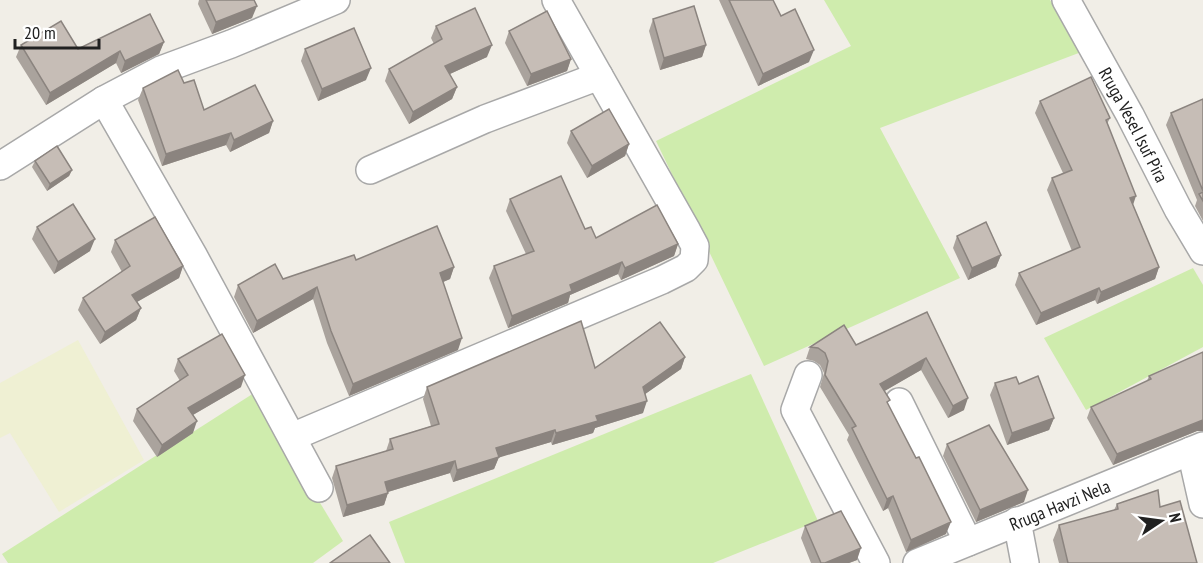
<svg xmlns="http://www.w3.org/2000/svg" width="1203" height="563" viewBox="0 0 1203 563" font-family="'PT Sans Narrow',sans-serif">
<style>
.farmland{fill:#eff0d3}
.grass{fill:#cfecad}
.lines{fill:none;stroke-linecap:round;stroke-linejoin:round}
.minor-casing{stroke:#a8a8a8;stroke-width:30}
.minor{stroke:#fff;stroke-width:27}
.wall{fill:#aaa39d}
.shaded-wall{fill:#8b847f}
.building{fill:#c6bdb6;stroke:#8b847f;stroke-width:1.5}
.labels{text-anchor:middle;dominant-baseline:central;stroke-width:5;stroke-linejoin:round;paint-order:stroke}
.street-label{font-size:18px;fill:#212121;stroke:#fff}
</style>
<rect width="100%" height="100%" fill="#f1eee7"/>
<polygon class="farmland" points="78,340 144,460 59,512 10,433 0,438 0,383"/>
<g class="grass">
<polygon points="824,0 1050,0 1084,51 880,128 960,278 764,366 656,141 851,46"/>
<polygon points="1193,268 1203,285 1203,347 1086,410 1044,338"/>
<polygon points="751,374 818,521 713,563 405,563 389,522"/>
<polygon points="254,393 343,541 313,563 8,563 2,554"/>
</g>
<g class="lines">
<g class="minor-casing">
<g id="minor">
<path id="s1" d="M1066,0L1130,115L1178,209L1203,251"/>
<polyline points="104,100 193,255 319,488"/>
<polyline points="0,166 104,100 161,70 231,44 336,0"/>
<polyline points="370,170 485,119 599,76"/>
<polyline points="808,375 795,410 876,563"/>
<polyline points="899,402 968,542"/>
<polyline points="292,437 662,280 686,268 694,260 695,246 687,231 556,0"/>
<polyline points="1191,451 1203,504"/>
<polyline points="1017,521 1025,563"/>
<path id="s2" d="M917,563L1203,446"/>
</g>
</g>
<use href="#minor" class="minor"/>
</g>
<g class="wall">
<polygon points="199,0 254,0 252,18 212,34 198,4"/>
<polygon points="719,0 773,0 781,16 809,62 758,86"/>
<polygon points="653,19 706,45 702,57 660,70 649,31"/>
<polygon points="436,26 487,57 450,74 457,87 452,99 409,124 385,81 389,69 434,44 431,38"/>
<polygon points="509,31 571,59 567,71 527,86 505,43"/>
<polygon points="164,42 159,54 121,73 116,63 46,105 16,57 21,45 78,49"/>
<polygon points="305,49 366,80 318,101 301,61"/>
<polygon points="184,83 204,110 273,121 269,133 230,152 226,145 162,166 138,100 143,88"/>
<polygon points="1203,99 1203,221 1195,206 1197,200 1166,125 1171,113"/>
<polygon points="1040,101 1110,118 1107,124 1133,205 1159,267 1155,279 1097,304 1095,300 1036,325 1015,285 1019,273 1072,251 1047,190 1052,178 1063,173 1035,113"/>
<polygon points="571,131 629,144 625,156 587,178 567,143"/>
<polygon points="35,161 72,170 69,176 47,191 32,167"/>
<polygon points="510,199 585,229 596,238 678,244 674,256 621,280 618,274 570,295 568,303 508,328 489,278 494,266 526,254 506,211"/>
<polygon points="37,227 90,251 54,274 32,239"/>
<polygon points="957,236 1001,255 996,267 968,280 953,248"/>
<polygon points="115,240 183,266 179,278 137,302 141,308 136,320 100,344 78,310 83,298 122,272 111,252"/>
<polygon points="356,260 454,267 450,279 443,282 458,350 349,396 327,343 313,299 253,333 234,297 238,285 283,279"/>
<polygon points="927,312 964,410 948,418 921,370 884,391 888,405 946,534 906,552 888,508 883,511 847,440 849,435 820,387 824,373 820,365 814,361 806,359 810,347 856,345"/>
<polygon points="685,357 681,369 645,394 643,413 595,428 593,433 552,445 551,442 499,457 494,469 453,482 450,473 388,492 384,505 343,517 332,478 336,466 386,451 390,439 431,426 423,399 427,387 595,368"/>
<polygon points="178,359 241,387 193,415 193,433 157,457 133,421 137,409 180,381 174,371"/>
<polygon points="1149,376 1197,431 1113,465 1087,418 1091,407 1147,381"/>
<polygon points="995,383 1019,384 1054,418 1049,430 1007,445 990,395"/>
<polygon points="947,444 1024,502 976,522 943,456"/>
<polygon points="1117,504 1160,507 1197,563 1059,563 1053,540 1059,525 1114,510"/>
<polygon points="805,526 857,560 849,563 811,563 801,538"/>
</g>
<g class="shaded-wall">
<polygon points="257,6 252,18 212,34 216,22"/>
<polygon points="164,42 159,54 121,73 125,61"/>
<polygon points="492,45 487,57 441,78 445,66"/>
<polygon points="706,45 702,57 660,70 664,58"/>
<polygon points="814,50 809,62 758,86 763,74"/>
<polygon points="120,51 116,63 46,105 50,93"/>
<polygon points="571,59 567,71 527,86 531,74"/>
<polygon points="371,68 366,80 318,101 322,89"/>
<polygon points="457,87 452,99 409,124 413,112"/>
<polygon points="273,121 269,133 230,152 234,140"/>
<polygon points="231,133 226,145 162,166 166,154"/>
<polygon points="629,144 625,156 587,178 592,166"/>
<polygon points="72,170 69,176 47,191 50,184"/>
<polygon points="1136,196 1132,208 1130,198"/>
<polygon points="95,239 90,251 54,274 58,262"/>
<polygon points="678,244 674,256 621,280 625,268"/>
<polygon points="1001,255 996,267 968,280 972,268"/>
<polygon points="622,262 618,274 570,295 568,303 508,328 512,316 570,285"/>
<polygon points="183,266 179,278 128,307 132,295"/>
<polygon points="454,267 450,279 436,285 440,273"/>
<polygon points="1159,267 1155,279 1097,304 1101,292"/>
<polygon points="317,287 313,299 253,333 257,321"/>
<polygon points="1099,288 1095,300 1036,325 1041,313"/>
<polygon points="141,308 136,320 100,344 105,332"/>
<polygon points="462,338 458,350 349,396 353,384"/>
<polygon points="685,357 681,369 638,399 643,387"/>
<polygon points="926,358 921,370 876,396 880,384"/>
<polygon points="245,375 241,387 184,420 188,408"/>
<polygon points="968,398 964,410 948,418 953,406"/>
<polygon points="647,401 643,413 595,428 593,433 552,445 556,433 596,416"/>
<polygon points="1054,418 1049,430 1007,445 1012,433"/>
<polygon points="1203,420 1203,431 1197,431 1113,465 1117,454"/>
<polygon points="197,421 193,433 157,457 162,445"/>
<polygon points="555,430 551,442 491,460 496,448"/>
<polygon points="499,457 494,469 453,482 457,470"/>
<polygon points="455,461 450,473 381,494 385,482"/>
<polygon points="1028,490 1024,502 976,522 980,510"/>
<polygon points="388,493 384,505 343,517 347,505"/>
<polygon points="893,496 888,508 883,511 887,499"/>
<polygon points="951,522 946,534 906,552 911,540"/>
<polygon points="861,548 857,560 849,563 825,563"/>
</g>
<g class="building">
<polygon points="206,0 254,0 257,6 216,22"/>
<polygon points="729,0 773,0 781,16 795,9 814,50 763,74"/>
<polygon points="694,6 706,45 664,58 653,19"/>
<polygon points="475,8 492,45 445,66 457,87 413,112 389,69 442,39 436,26"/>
<polygon points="547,11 571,59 531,74 509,31"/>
<polygon points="150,14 164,42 125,61 120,51 50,93 21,45 61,21 78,49"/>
<polygon points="354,28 371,68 322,89 305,49"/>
<polygon points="178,70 184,83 194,80 204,110 255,85 273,121 234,140 231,133 166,154 143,88"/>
<polygon points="1091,77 1110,118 1106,120 1136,196 1130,198 1159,267 1101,292 1099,288 1041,313 1019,273 1080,247 1052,178 1072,170 1040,101"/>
<polygon points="1203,99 1203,191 1171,113"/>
<polygon points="609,109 629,144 592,166 571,131"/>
<polygon points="57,146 72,170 50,184 35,161"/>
<polygon points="561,176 585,229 591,227 596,238 657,205 678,244 625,268 622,262 570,285 572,291 512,316 494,266 534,251 510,199"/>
<polygon points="1203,192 1203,201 1199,194"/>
<polygon points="73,204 95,239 58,262 37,227"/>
<polygon points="155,217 183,266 132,295 141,308 105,332 83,298 130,266 115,240"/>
<polygon points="986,222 1001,255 972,268 957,236"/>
<polygon points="437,226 454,267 440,273 462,338 353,384 331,331 317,287 257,321 238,285 275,264 283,279 354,255 356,260"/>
<polygon points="927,312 968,398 953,406 926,358 880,384 890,400 887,402 916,458 919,457 951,522 911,540 893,496 887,499 852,428 856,426 825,375 828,361 825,353 818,348 810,347 844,325 856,345"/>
<polygon points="581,321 595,368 660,322 685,357 643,387 647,401 596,416 598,421 556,433 555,430 496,448 499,457 457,470 455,461 385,482 388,493 347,505 336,466 393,449 390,439 439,424 427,387"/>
<polygon points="222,334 245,375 188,408 197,421 162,445 137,409 188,375 178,359"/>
<polygon points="1203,352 1203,420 1117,454 1091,407 1151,379 1149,376"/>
<polygon points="1038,376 1054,418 1012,433 995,383 1016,377 1019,384"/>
<polygon points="989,425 1028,490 980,510 947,444"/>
<polygon points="1158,490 1160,507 1180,501 1197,563 1068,563 1059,525 1118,509 1117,504"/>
<polygon points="841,511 861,548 825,563 821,563 805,526"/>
<polygon points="370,535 390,563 330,563"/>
</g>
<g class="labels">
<g class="street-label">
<text stroke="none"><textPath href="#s1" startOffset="142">Rruga Vesel Isuf Pira</textPath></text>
<text stroke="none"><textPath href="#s2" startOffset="154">Rruga Havzi Nela</textPath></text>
</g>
</g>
<g transform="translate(1161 521) rotate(77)" stroke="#ffffff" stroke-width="4.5" paint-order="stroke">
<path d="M0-4.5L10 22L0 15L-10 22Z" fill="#212121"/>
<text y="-9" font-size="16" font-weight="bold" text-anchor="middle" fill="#212121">N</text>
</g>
<path d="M15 39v9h84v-9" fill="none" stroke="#212121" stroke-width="3"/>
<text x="24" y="39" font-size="18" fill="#212121" stroke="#ffffff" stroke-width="4.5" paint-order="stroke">20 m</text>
</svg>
